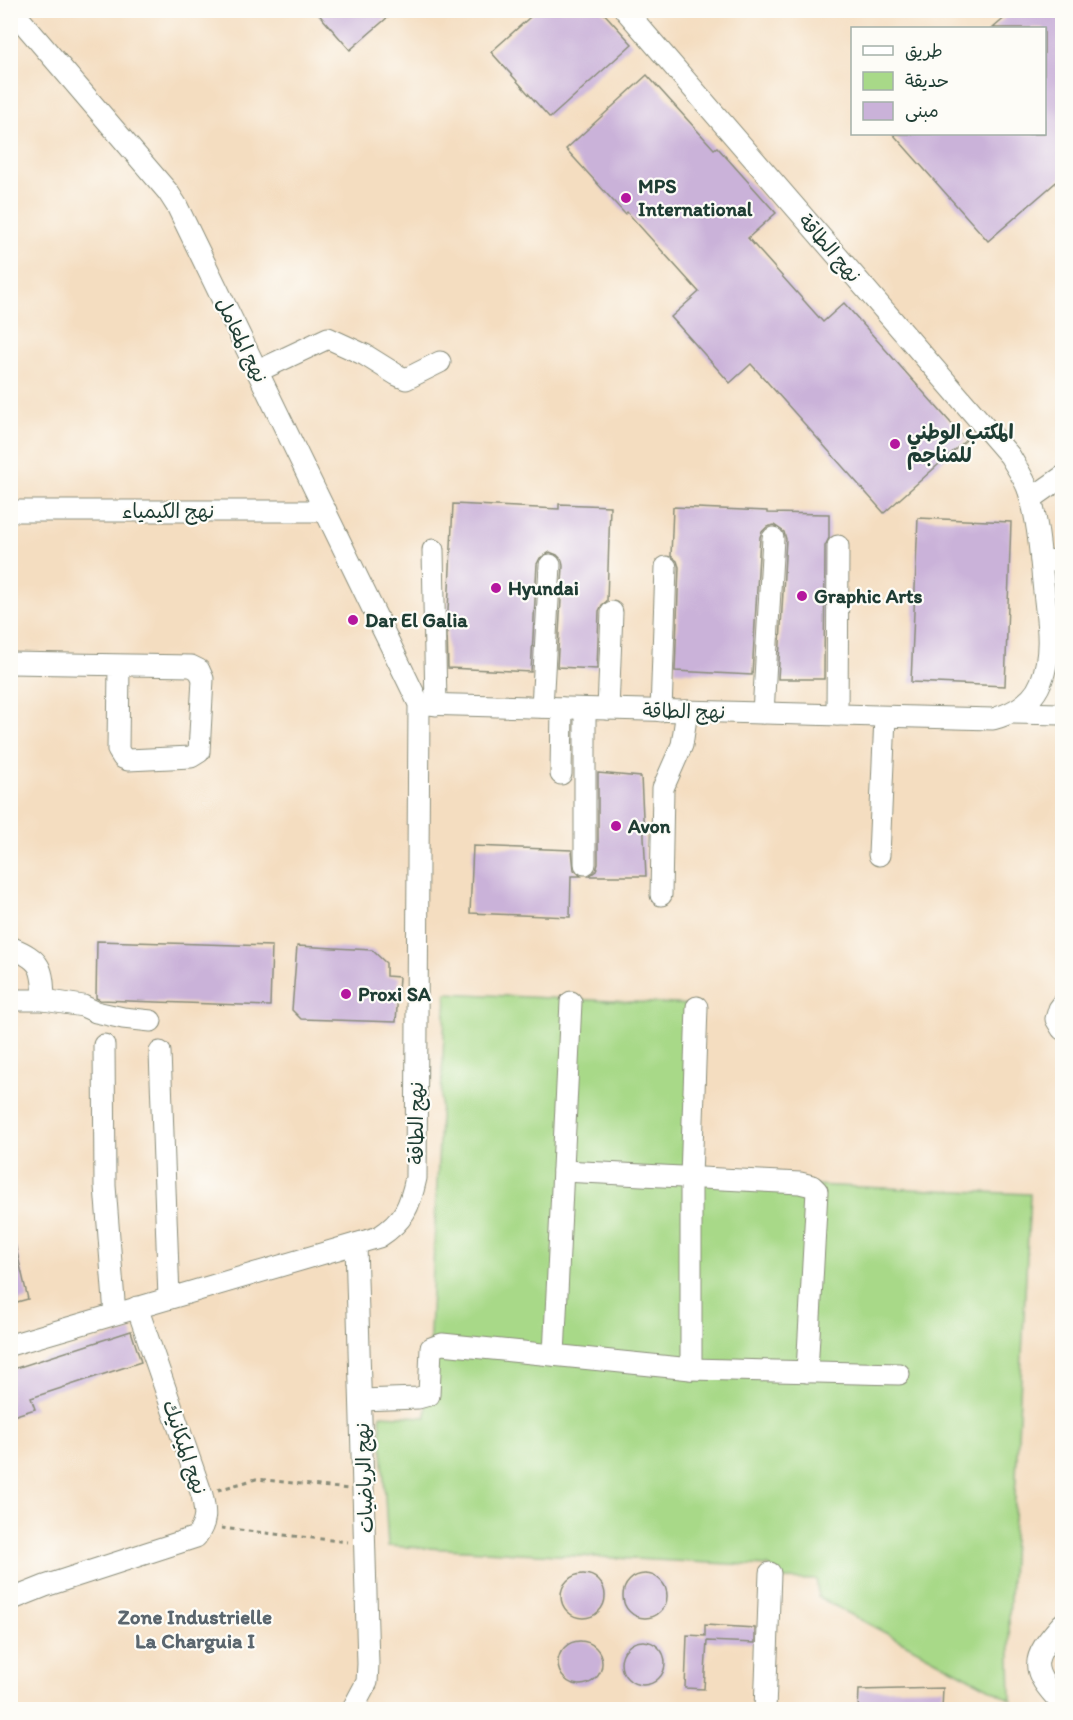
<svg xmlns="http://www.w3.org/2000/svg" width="1073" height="1720" viewBox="0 0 1073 1720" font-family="Itim,'Playpen Sans Arabic',sans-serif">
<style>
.green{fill:#a8d988;stroke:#648b5e;stroke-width:1.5}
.building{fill:#cab2d9}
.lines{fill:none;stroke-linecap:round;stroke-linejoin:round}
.minor-casing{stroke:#8a8d7a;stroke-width:23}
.path{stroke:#8a8d7a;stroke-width:3;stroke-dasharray:4.5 4.5;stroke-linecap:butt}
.minor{stroke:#fff;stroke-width:21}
.poi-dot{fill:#b5179e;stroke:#fdfcf7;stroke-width:2}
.labels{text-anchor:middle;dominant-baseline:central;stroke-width:4.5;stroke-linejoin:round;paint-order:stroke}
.poi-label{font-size:20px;font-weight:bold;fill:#1f3d34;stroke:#fdfcf7;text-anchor:start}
.street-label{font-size:20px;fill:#1f3d34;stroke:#fdfcf7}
.neighbourhood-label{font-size:21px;font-weight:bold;fill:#5b666e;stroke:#fdfcf7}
</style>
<rect width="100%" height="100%" fill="#fdfcf7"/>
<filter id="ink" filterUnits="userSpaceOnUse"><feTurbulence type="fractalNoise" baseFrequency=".0167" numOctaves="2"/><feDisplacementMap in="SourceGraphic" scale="12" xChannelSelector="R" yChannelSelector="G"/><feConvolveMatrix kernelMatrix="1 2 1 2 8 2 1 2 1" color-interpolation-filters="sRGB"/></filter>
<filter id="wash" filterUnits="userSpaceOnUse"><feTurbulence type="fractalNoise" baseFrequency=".008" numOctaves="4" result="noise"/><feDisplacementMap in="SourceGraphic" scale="24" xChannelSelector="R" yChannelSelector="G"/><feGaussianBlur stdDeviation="1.35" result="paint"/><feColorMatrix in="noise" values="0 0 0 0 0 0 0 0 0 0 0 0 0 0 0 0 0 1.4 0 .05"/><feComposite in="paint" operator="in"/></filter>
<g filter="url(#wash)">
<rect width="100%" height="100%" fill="#f4ddc0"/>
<polygon class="green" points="446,993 696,1005 688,1180 1030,1194 1009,1619 1011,1700 818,1597 817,1580 779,1579 768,1566 388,1546 380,1415 426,1417"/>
<g id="blocks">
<g class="building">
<polygon points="315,10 396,10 350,50"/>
<polygon points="538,10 601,10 632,44 550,118 491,52"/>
<polygon points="1014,10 1062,10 1062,177 988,241 893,134 1044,134 1044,28 993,28"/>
<polygon points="647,75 714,149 717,147 776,213 748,238 823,322 844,303 966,440 884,513 751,364 730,383 671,317 699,292 627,212 625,214 566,149"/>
<polygon points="453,504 559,509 559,504 610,506 607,601 602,605 599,611 597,669 557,667 563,566 562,560 557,555 550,552 540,558 537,564 531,672 448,668 447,632"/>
<polygon points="673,507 767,511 767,513 829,514 829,538 825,546 824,679 778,679 786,539 784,532 774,525 767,527 762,532 760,537 752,675 675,671 679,567 677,561 671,556"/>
<polygon points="918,518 1011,522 1005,686 911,682"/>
<polygon points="598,773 641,777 646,876 589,876 596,871 598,864"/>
<polygon points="473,846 572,850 574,870 581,876 571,876 570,917 470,913"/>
<polygon points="97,941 272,946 270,1006 100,1000 96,998"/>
<polygon points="297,946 372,950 386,963 386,976 399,977 396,1022 301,1019 292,1010"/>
<polygon points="10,1244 15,1244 28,1299 10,1304"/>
<polygon points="131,1331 141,1362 31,1398 35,1409 10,1417 10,1370"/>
<circle cx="583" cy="1596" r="22"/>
<circle cx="645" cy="1596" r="22"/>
<polygon points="705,1625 755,1628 755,1643 707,1641 704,1689 685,1688 687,1635 705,1636"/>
<circle cx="643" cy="1663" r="22"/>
<circle cx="580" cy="1663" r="22"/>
<polygon points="943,1688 942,1710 858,1710 859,1690"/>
</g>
</g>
</g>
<g filter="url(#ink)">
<use href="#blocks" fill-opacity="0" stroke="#8a8d7a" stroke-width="1.5"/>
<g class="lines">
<g class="minor-casing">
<g id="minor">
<polyline points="258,371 328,338 365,355 397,375 406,379 440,362"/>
<polyline points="1031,499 1062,477"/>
<polyline points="10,511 326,511"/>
<polyline points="433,550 436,705"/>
<polyline points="1041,560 1062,561"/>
<polyline points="10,663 191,666 199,670 203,679 199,752 191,757 128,760 123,758 118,750 119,665"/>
<path d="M419,704L993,719C1014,713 1033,703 1041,682C1054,650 1046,615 1043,582C1040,551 1038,521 1029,492C1025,479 1016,467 1010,456L625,10"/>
<polyline points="542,707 550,565"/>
<polyline points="585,709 585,864"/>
<polyline points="608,709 612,612"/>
<polyline points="661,711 666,567"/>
<polyline points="763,713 773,538"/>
<polyline points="1013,713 1062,714"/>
<polyline points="837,715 838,546"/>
<polyline points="561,774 562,708"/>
<polyline points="879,855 885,717"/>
<polyline points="661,895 663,788 682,745 687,711"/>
<path d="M10,947C42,960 43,968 44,1000"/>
<polyline points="10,1000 44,1000 83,1006 96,1012 123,1018 151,1021"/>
<polyline points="1062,1005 1059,1009 1056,1019 1062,1029"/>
<polyline points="104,1045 105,1186 115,1314"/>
<polyline points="160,1052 169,1298"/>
<polyline points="563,1171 800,1183 812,1186 817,1191 807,1372"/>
<path d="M10,1345L379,1237C404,1221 410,1206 416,1178L419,704L177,206L168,192L12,10"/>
<polyline points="554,1355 571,1002"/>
<polyline points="691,1369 691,1177 697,1007"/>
<polyline points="361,1400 418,1398 429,1395 431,1348 442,1344 691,1369 899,1374"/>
<path d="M10,1600L45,1586L196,1537C207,1522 206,1513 202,1495L137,1307"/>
<path d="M1062,1624C1030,1660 1029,1669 1062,1704"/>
<polyline points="352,1710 367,1682 368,1664 356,1244"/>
<polyline points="765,1710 770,1573"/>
</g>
</g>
<g class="path">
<polyline points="218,1490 256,1479 348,1489"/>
<polyline points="221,1528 348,1542"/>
</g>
<use href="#minor" class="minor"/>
</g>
</g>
<g class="poi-dot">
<circle cx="626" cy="198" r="6"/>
<circle cx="895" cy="444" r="6"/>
<circle cx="496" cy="588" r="6"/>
<circle cx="802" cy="596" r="6"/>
<circle cx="353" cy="620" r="6"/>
<circle cx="616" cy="826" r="6"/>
<circle cx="346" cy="994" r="6"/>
</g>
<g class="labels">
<g class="poi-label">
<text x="638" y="186">MPS<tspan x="638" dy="23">International</tspan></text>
<text x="907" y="432">المكتب الوطني<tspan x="907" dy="23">للمناجم</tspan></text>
<text x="508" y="588">Hyundai</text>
<text x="814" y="596">Graphic Arts</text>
<text x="365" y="620">Dar El Galia</text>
<text x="628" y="826">Avon</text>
<text x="358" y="994">Proxi SA</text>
</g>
<g class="street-label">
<text transform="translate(830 248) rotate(49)">نهج الطاقة</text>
<text transform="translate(242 340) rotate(64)">نهج المعامل</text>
<text x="168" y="511">نهج الكيمياء</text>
<text transform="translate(684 711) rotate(1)">نهج الطاقة</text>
<text transform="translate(416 1123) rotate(-90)">نهج الطاقة</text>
<text transform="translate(185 1447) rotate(71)">نهج الميكانيك</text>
<text transform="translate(364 1478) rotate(-92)">نهج الرياضيات</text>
</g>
<g class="neighbourhood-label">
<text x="195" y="1616">Zone Industrielle<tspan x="195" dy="24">La Charguia I</tspan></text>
</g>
</g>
<rect width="1073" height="1720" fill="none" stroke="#fdfcf7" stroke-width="36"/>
<rect x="851" y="27" width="195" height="108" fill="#fdfcf7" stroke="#a4b0a9" stroke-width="1.5"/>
<rect x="863" y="46" width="30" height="9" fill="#ffffff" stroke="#a4b0a9" stroke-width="1.5"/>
<text x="905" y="57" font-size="18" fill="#1f3d34">طريق</text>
<rect x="863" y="72" width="30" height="18" fill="#a8d988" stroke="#a4b0a9" stroke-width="1.5"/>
<text x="905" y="87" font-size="18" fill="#1f3d34">حديقة</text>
<rect x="863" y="102" width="30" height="18" fill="#cab2d9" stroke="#a4b0a9" stroke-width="1.5"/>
<text x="905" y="117" font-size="18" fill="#1f3d34">مبنى</text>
</svg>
